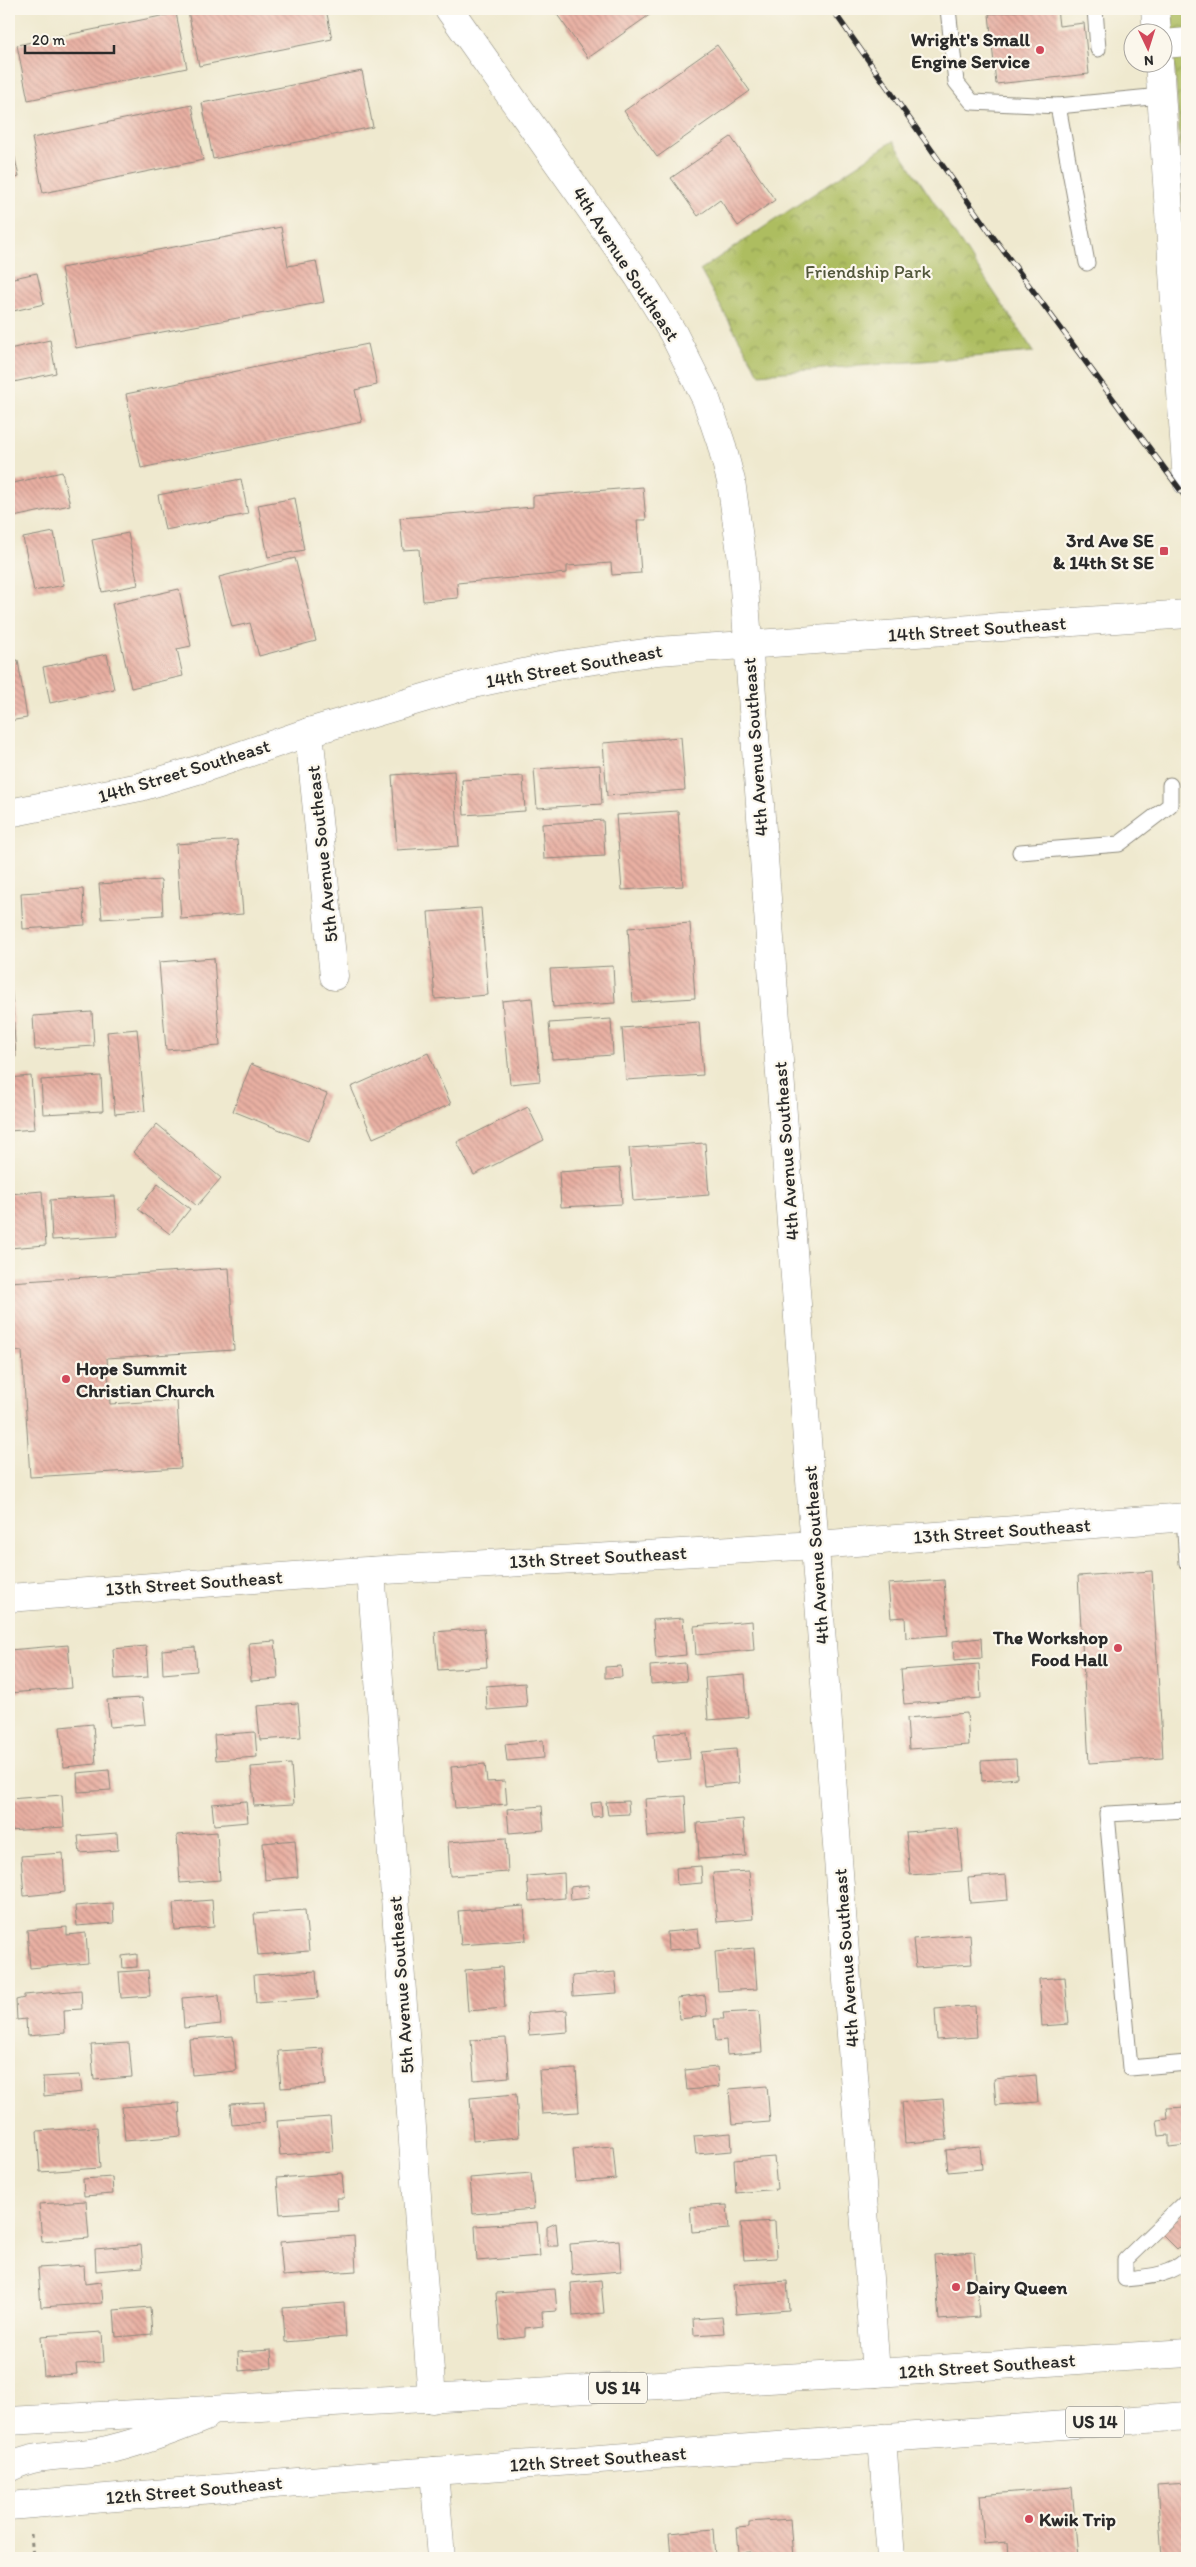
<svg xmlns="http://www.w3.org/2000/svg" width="1196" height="2567" viewBox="0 0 1196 2567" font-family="Itim,sans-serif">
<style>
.park{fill:url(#park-crowns);stroke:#6c7446}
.building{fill:url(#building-back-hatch)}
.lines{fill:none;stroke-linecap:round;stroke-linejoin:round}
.lane-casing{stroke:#8d8a7d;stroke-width:17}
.street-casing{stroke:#8d8a7d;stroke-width:29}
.secondary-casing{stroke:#8d8a7d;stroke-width:29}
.primary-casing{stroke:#8d8a7d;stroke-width:29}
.path{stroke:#8d8a7d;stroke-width:3;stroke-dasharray:4 4;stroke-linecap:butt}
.lane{stroke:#fff;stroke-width:15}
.street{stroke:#fff;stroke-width:28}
.secondary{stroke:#fff;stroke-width:28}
.primary{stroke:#fff;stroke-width:28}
.rail-casing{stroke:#2b2b2b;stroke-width:5.5}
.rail{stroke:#fbf7ec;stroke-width:4;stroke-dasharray:11;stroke-linecap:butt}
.poi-dot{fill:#d1495b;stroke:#fbf7ec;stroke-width:2}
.labels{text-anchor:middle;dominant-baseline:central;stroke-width:4.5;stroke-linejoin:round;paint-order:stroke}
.shield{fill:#fbf7ec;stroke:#696865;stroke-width:1}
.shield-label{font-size:18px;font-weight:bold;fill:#2b2b2b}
.poi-label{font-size:19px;font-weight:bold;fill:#2b2b2b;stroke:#fbf7ec;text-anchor:end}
.street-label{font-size:19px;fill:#2b2b2b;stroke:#fbf7ec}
.park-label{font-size:19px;fill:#52573b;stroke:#fbf7ec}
</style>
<defs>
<pattern id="park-crowns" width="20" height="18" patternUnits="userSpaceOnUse" patternTransform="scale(1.25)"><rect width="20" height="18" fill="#adbd60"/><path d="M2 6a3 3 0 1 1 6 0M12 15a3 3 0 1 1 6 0" fill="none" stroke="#8d9a4f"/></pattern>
<pattern id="building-back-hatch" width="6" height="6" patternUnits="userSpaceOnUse" patternTransform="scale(1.25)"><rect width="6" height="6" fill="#e9b0a3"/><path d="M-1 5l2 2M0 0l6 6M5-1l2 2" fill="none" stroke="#bd8f85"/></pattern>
</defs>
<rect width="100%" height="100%" fill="#fbf7ec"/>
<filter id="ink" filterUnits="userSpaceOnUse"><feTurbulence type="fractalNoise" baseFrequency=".02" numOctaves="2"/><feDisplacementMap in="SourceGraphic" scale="10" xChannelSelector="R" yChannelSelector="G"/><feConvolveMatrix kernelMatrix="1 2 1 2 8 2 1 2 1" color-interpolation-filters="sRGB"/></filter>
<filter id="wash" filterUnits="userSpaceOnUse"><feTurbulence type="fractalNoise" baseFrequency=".0096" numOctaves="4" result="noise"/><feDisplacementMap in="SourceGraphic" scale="20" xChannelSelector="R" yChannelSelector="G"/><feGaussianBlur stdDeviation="1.12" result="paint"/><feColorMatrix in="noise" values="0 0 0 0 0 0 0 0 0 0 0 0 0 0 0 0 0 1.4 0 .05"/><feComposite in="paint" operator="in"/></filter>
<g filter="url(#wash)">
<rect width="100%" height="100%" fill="#efe9cf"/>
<g class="park">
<polygon points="1171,9 1187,9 1187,253"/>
<polygon points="893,141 1034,352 759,374 700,270"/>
</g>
<g id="blocks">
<g class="building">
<polygon points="199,9 326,9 332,39 199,66 188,11"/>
<polygon points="561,9 658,9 588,58 556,13"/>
<polygon points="1037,9 1057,9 1059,26 1084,23 1089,74 996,84 989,14"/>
<polygon points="176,13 187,68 28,100 17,45"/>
<polygon points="717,45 750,91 657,157 624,111"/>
<polygon points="362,71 373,127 213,159 202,103"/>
<polygon points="192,105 203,160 43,193 32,138"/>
<polygon points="731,137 775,200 738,226 720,200 698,216 671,178"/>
<polygon points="9,145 12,145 19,177 9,180"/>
<polygon points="281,227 288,266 316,261 324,302 76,348 61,268"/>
<polygon points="37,273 44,304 9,312 9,279"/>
<polygon points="50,340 56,373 9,383 9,349"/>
<polygon points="368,344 377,385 355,390 362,422 141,468 126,394"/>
<polygon points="62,472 70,505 9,518 9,484"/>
<polygon points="241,479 248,514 165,530 158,495"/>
<polygon points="643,487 646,520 637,520 641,573 612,575 611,563 567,566 567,573 457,583 458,598 423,601 419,549 403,550 400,518 533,507 533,496"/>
<polygon points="295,498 304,550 268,557 258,505"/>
<polygon points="54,532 64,585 34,591 23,538"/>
<polygon points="128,533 138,585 102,592 92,540"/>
<polygon points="295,558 316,641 259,656 250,623 232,627 219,577"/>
<polygon points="179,589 191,646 177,649 183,676 131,688 112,604"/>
<polygon points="107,654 114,689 50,703 43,667"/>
<polygon points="18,660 27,718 9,721 9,662"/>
<polygon points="681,737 685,790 607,796 603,743"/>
<polygon points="600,765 602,804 537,808 534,769"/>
<polygon points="454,771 459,846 397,850 392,775"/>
<polygon points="523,776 525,811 464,815 462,780"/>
<polygon points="678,811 683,886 622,890 616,815"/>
<polygon points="603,820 605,856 544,859 542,824"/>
<polygon points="237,840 243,914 181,919 176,844"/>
<polygon points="161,880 163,915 102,919 99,884"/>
<polygon points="83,889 85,925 23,929 21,893"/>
<polygon points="481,908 488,995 435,999 428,912"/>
<polygon points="690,923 695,998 633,1002 628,928"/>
<polygon points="214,958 220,1046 166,1050 159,962"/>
<polygon points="613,966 615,1003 553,1007 550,969"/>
<polygon points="9,983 11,983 16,1057 9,1058"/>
<polygon points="532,998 540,1081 510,1084 502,1001"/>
<polygon points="92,1012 94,1046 35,1050 33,1016"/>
<polygon points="611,1019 613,1055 552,1059 549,1023"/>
<polygon points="699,1022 703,1075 626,1080 622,1028"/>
<polygon points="137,1029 145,1111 115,1114 107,1032"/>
<polygon points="428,1053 451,1104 373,1138 351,1087"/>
<polygon points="251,1064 327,1094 308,1141 233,1111"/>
<polygon points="31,1076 35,1129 9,1131 9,1078"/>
<polygon points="101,1076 103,1111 43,1114 41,1080"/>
<polygon points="528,1107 544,1140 474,1175 457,1142"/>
<polygon points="157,1124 221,1178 197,1206 133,1152"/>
<polygon points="705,1143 709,1195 633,1201 629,1148"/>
<polygon points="620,1168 622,1204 561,1207 559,1172"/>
<polygon points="158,1184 190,1209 170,1234 138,1209"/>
<polygon points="42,1191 46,1245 9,1248 9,1194"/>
<polygon points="115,1196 118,1236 52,1240 50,1200"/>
<polygon points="229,1268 234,1350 107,1358 110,1404 177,1400 181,1468 30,1477 22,1351 9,1352 9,1282"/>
<polygon points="1152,1571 1163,1758 1089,1763 1078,1576"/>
<polygon points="944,1580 948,1635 906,1638 905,1617 891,1618 888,1584"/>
<polygon points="683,1618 686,1655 656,1658 653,1620"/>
<polygon points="752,1621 754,1650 696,1655 694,1626"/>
<polygon points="484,1628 487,1667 438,1670 435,1632"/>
<polygon points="981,1638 982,1658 954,1660 953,1641"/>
<polygon points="275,1641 278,1679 251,1681 249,1643"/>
<polygon points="68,1645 72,1688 9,1693 9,1650"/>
<polygon points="146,1646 148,1677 115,1679 113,1649"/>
<polygon points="195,1647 197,1671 163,1674 162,1650"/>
<polygon points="685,1663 687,1681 651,1684 650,1666"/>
<polygon points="979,1664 981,1698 904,1704 901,1670"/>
<polygon points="621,1666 622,1677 605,1678 605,1667"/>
<polygon points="745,1675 748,1717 708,1720 705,1678"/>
<polygon points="525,1683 527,1707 487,1710 486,1686"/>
<polygon points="142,1698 145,1724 110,1727 107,1700"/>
<polygon points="298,1703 301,1737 260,1740 257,1706"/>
<polygon points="967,1713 969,1745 909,1749 907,1718"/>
<polygon points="93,1724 96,1764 64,1767 60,1727"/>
<polygon points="687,1731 690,1759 656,1762 654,1734"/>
<polygon points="255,1732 257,1757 216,1760 214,1735"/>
<polygon points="543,1740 544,1758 507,1761 505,1744"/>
<polygon points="736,1749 739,1783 704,1786 701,1752"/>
<polygon points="1016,1759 1017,1778 982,1781 981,1761"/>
<polygon points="291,1764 294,1804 254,1806 251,1767"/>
<polygon points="485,1764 487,1782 505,1781 507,1804 455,1808 451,1767"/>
<polygon points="109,1770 111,1790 78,1792 77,1773"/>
<polygon points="62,1795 64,1827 9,1831 9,1799"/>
<polygon points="685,1796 687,1833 648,1837 645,1799"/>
<polygon points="246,1801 248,1822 214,1825 212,1804"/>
<polygon points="628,1801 629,1814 608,1815 606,1802"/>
<polygon points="601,1802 602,1816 593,1817 591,1803"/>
<polygon points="542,1806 544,1830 509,1833 507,1809"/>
<polygon points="743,1819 746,1856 699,1859 697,1823"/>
<polygon points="958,1828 962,1871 910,1875 906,1832"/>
<polygon points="217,1832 220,1880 180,1883 177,1835"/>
<polygon points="117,1833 118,1850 80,1853 78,1836"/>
<polygon points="506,1838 508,1872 450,1876 448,1842"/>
<polygon points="295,1840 298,1877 265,1880 263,1843"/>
<polygon points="63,1853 65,1892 24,1896 21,1856"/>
<polygon points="701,1866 702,1883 677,1885 676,1868"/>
<polygon points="749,1871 753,1919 717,1922 713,1873"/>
<polygon points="564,1873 565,1898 529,1901 527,1876"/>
<polygon points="1006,1875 1008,1900 970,1903 968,1878"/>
<polygon points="588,1885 589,1898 571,1900 570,1887"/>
<polygon points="212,1900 214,1927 175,1930 173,1903"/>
<polygon points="113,1903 114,1923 77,1926 75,1906"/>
<polygon points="524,1906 526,1940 461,1945 458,1911"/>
<polygon points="305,1910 309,1951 258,1955 254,1914"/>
<polygon points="67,1927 67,1935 86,1933 88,1963 30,1968 27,1930"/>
<polygon points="698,1929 700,1948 668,1950 667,1932"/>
<polygon points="970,1934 972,1964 916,1968 913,1939"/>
<polygon points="754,1948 757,1989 718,1991 715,1952"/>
<polygon points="137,1954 137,1967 123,1968 122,1956"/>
<polygon points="502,1967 505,2008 468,2011 465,1970"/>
<polygon points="148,1970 150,1996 121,1998 119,1972"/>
<polygon points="316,1971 318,1998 256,2003 254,1975"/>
<polygon points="615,1972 617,1993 573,1996 572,1976"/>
<polygon points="1065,1977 1069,2024 1042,2026 1039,1979"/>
<polygon points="81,1990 82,2009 64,2010 65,2033 27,2036 26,2019 17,2020 16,2000 24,1998 24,1995"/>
<polygon points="219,1995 221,2024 184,2028 182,1998"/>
<polygon points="705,1995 707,2016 679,2019 677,1998"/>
<polygon points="975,2006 977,2037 937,2040 935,2009"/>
<polygon points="567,2010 568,2032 529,2035 527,2013"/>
<polygon points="759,2011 762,2052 727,2055 726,2040 716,2041 714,2019 724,2019 723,2013"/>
<polygon points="233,2036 236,2071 192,2075 189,2039"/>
<polygon points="506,2038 509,2077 474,2080 471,2040"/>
<polygon points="129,2043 132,2077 94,2080 91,2045"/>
<polygon points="323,2048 326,2085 281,2088 278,2051"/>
<polygon points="717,2067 719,2087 687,2090 685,2070"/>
<polygon points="576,2069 579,2112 542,2114 539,2071"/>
<polygon points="80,2075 82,2092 44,2096 43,2077"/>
<polygon points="1036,2075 1038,2102 996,2105 994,2079"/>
<polygon points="767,2086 770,2122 732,2125 729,2089"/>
<polygon points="516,2094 519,2137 473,2141 470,2098"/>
<polygon points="943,2099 947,2140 905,2143 902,2102"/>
<polygon points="264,2102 265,2122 232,2125 230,2104"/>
<polygon points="179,2103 181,2136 125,2141 122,2107"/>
<polygon points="1187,2107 1187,2145 1169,2147 1169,2135 1159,2136 1157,2120 1168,2119 1167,2108"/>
<polygon points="330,2117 333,2151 280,2155 277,2121"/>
<polygon points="97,2127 100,2168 40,2172 37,2131"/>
<polygon points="731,2133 732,2151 696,2154 694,2136"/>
<polygon points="613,2146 616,2179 576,2182 573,2149"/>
<polygon points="980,2147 982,2169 948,2172 946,2150"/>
<polygon points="774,2157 777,2189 736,2193 734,2160"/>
<polygon points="342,2173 344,2198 337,2198 338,2210 280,2214 277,2178"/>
<polygon points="531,2173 534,2209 473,2214 470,2178"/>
<polygon points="112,2177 113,2194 84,2196 83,2179"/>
<polygon points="86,2201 89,2238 42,2242 39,2204"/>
<polygon points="727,2205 729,2229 692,2232 690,2207"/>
<polygon points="1187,2207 1187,2240 1177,2249 1161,2233"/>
<polygon points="775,2221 777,2258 744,2260 741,2223"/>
<polygon points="537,2222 540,2256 477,2261 475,2226"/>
<polygon points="556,2223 558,2246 547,2246 547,2227"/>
<polygon points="354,2236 356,2271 283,2276 280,2242"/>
<polygon points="619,2240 621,2271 572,2275 570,2244"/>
<polygon points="141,2245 143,2267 96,2271 95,2249"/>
<polygon points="974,2252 979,2317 939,2320 934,2255"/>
<polygon points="84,2265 85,2284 101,2282 103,2303 41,2307 38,2268"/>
<polygon points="601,2280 604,2313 573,2316 571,2283"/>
<polygon points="787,2281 789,2310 736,2314 733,2285"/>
<polygon points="555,2289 557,2311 542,2312 543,2326 525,2328 525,2337 500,2340 496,2293"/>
<polygon points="344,2303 346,2337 285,2342 283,2308"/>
<polygon points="150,2307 152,2334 116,2337 114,2310"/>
<polygon points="722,2317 724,2333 694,2335 693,2319"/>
<polygon points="102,2332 104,2362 76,2364 77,2374 44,2376 41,2336"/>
<polygon points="271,2350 272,2368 239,2371 238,2352"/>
<polygon points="1187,2483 1187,2558 1162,2558 1157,2485"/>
<polygon points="1072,2487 1078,2558 1008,2558 1007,2542 984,2544 980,2495"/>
<polygon points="790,2519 793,2558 752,2558 751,2552 739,2553 737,2528 749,2527 749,2522"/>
<polygon points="713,2529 715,2558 671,2558 669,2533"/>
<polygon points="365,2555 365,2558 337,2558 337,2557"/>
</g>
</g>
</g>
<g filter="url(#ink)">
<use href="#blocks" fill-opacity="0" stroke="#8d8a7d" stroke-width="1"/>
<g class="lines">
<g class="lane-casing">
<g id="lane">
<polyline points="948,9 956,82 972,102 1058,106"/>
<polyline points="1095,9 1098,49"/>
<polyline points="1087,263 1058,106 1161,96"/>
<polyline points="1020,852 1119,844 1170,805 1170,785"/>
<polyline points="1184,1517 1187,1563"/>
<polyline points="1187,1810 1107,1814 1130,2068 1187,2063"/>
<path d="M1187,2200L1125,2260V2279C1147,2277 1171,2276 1187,2259"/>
</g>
</g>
<g class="street-casing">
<g id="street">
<polyline points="449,9 638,276 673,333 706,399 721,443 731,481 742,560 876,2373"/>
<polyline points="1164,44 1187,42"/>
<polyline points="309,732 334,976"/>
<polyline points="9,813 140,787 204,768 309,732 468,685 561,665 658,651 1187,614"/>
<polyline points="371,1571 432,2399"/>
<polyline points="9,1598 333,1573 816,1545 1187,1517"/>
<polyline points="882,2438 891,2558"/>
<polyline points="434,2471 441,2558"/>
</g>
</g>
<g class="secondary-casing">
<g id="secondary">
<polyline points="1155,9 1157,32"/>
<polyline points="1159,62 1187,482"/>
</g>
</g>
<g class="primary-casing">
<g id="primary">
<polyline points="9,2421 876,2373 1187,2353"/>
<path d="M9,2468C41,2451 69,2458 103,2451C138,2443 171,2431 205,2417"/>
<polyline points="9,2506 394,2474 1187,2416"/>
</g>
</g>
<polyline class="path" points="31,2534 33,2558"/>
<use href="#lane" class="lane"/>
<use href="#street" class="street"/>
<use href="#secondary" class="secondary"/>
<use href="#primary" class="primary"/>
<g class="rail-casing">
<polyline id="rail" points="832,9 991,234 1187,499"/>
</g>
<use href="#rail" class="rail"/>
</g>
</g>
<g class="poi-dot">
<circle cx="1040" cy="50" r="5"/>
<rect x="1159" y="546" width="10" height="10" rx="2.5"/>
<circle cx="66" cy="1379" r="5"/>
<circle cx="1118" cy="1648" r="5"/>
<circle cx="956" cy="2287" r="5"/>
<circle cx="1029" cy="2519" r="5"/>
</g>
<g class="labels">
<g class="shield">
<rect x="589" y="2372.5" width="58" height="31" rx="4"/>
<rect x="1066" y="2406.5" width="58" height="31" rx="4"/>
</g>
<g class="shield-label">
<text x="618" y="2388">US 14</text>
<text x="1095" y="2422">US 14</text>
</g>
<g class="poi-label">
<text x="1030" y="39">Wright's Small<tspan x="1030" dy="22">Engine Service</tspan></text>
<text x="1154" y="540">3rd Ave SE<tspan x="1154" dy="22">&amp; 14th St SE</tspan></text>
<text x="76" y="1368" text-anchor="start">Hope Summit<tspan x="76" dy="22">Christian Church</tspan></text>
<text x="1108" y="1637">The Workshop<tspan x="1108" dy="22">Food Hall</tspan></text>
<text x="966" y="2287" text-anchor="start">Dairy Queen</text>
<text x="1039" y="2519" text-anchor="start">Kwik Trip</text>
</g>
<g class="street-label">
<text transform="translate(626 264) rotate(57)">4th Avenue Southeast</text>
<text transform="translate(977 629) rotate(-4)">14th Street Southeast</text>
<text transform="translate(574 666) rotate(-10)">14th Street Southeast</text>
<text transform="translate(755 747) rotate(-94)">4th Avenue Southeast</text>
<text transform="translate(184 771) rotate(-17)">14th Street Southeast</text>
<text transform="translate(322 854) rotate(-96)">5th Avenue Southeast</text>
<text transform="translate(786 1151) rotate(-94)">4th Avenue Southeast</text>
<text transform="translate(1002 1531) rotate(-4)">13th Street Southeast</text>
<text transform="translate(816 1555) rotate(-94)">4th Avenue Southeast</text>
<text transform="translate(598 1557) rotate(-3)">13th Street Southeast</text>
<text transform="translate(194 1583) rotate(-4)">13th Street Southeast</text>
<text transform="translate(846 1958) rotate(-94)">4th Avenue Southeast</text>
<text transform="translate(401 1985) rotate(-94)">5th Avenue Southeast</text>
<text transform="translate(987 2366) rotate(-4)">12th Street Southeast</text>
<text transform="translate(598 2459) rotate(-4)">12th Street Southeast</text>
<text transform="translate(194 2490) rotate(-5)">12th Street Southeast</text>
</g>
<g class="park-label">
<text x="868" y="271">Friendship Park</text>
</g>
</g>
<rect width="1196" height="2567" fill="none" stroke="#fbf7ec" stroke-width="30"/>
<g transform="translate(1148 48) rotate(176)"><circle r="24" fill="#fbf7ec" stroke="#a8a59f"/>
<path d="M0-4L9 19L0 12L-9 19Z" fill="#d1495b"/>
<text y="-8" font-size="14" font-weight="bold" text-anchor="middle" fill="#2b2b2b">N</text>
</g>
<path d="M25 45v8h89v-8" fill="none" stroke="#2b2b2b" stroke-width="2.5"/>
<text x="32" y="45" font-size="15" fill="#2b2b2b" stroke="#fbf7ec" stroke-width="4" paint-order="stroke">20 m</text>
</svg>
